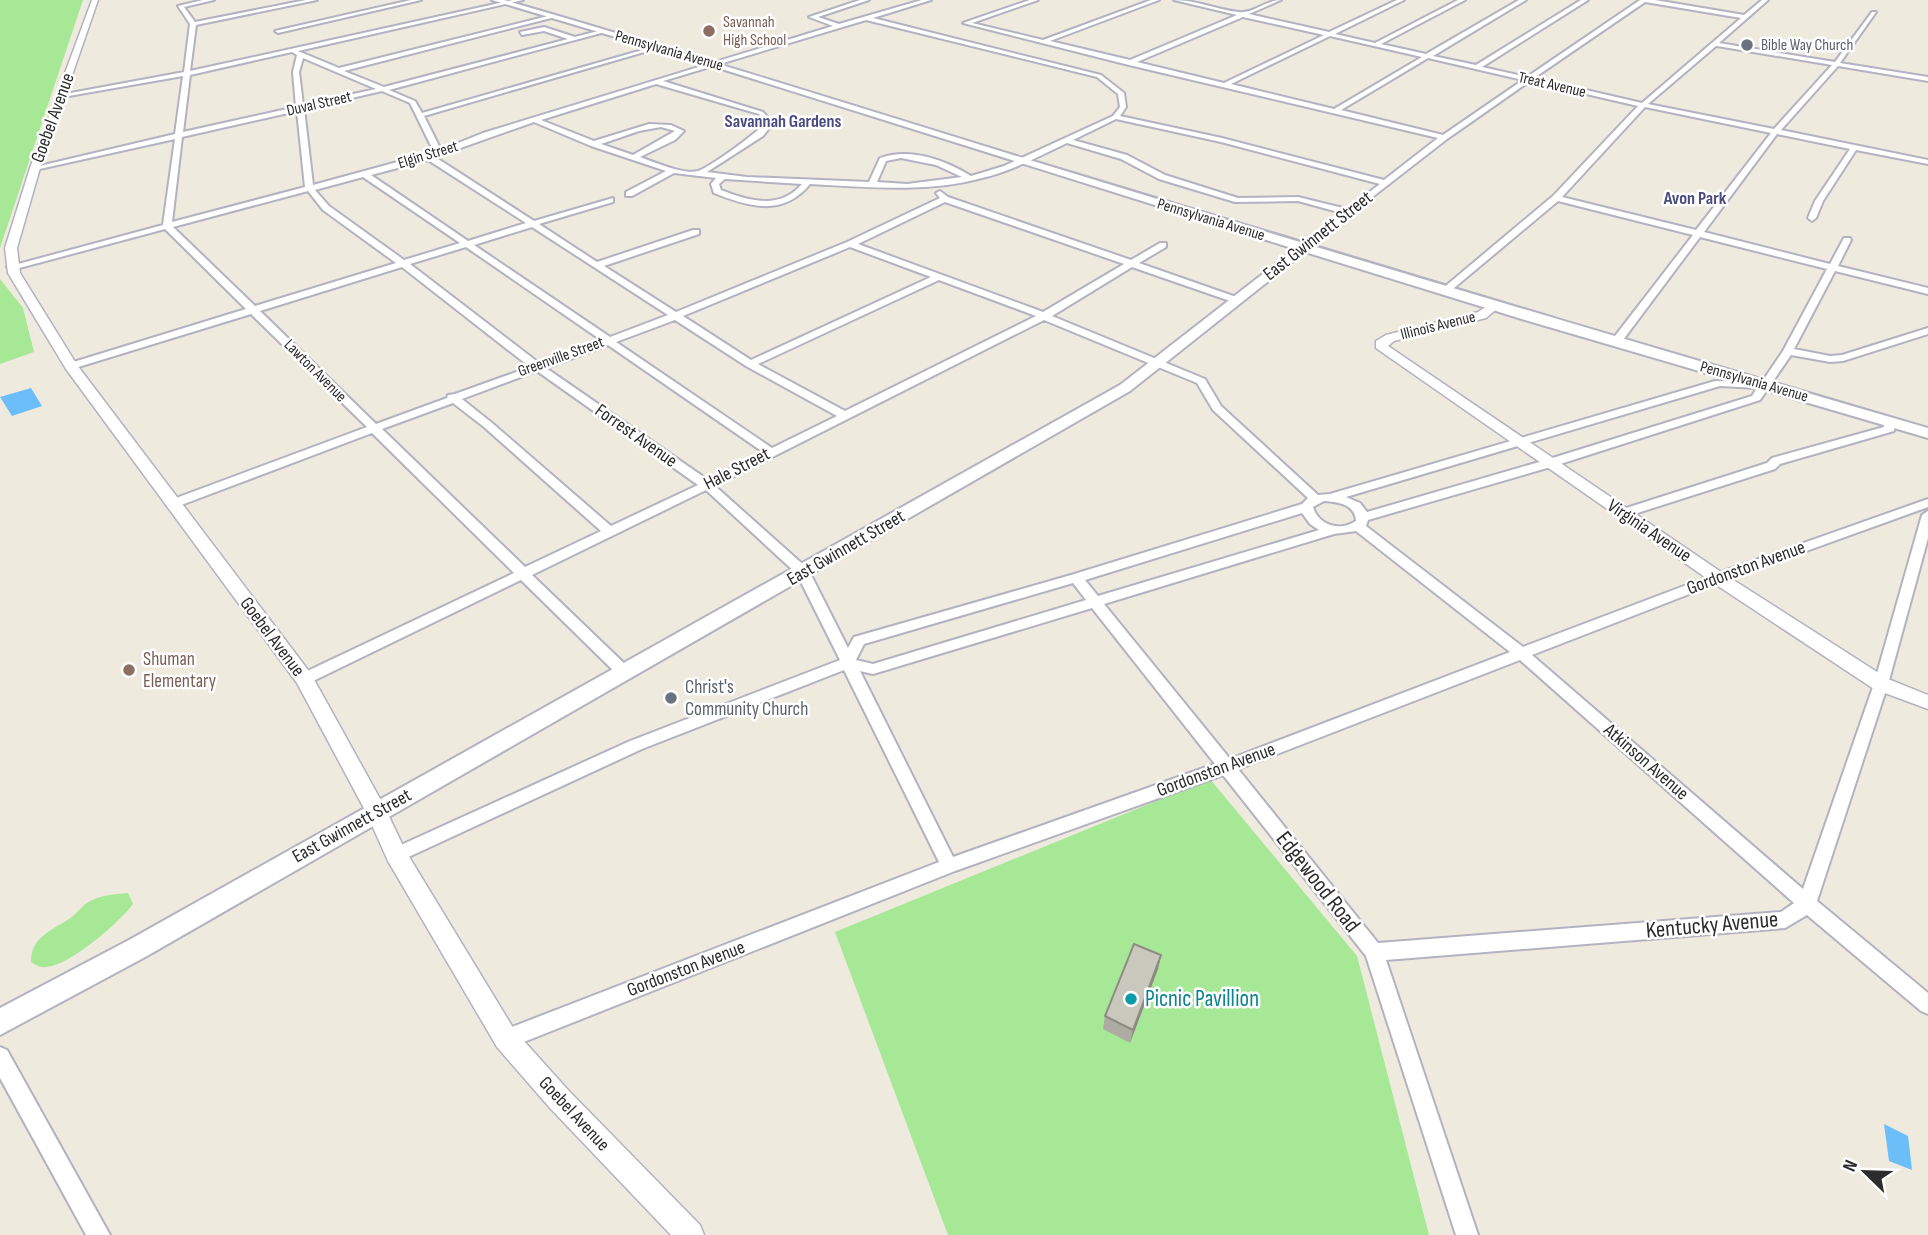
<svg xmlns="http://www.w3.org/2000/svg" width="1928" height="1235" viewBox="0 0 1928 1235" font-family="'Sofia Sans Condensed',sans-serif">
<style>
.green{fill:#a7e897}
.water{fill:#6bbef7}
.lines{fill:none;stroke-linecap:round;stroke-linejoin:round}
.minor-casing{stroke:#b2b2c1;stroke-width:4}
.tertiary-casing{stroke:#b2b2c1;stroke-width:3}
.secondary-casing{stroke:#b2b2c1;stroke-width:4}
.minor{fill:#fff;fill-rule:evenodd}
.tertiary{fill:#fff;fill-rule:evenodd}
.secondary{fill:#fff;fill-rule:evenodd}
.wall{fill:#aeaba3}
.shaded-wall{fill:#8d8b84}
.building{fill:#cac7bd;stroke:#8d8b84;stroke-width:2}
.education-dot{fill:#8d6e63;stroke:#fff;stroke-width:2.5}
.worship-dot{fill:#6b7280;stroke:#fff;stroke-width:2.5}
.culture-dot{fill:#0f9aa8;stroke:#fff;stroke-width:2.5}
.labels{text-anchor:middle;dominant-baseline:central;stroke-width:5;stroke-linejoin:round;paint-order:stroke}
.far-education-label{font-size:16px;fill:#785e54;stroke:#fff;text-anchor:start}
.far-worship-label{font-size:16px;fill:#5b616d;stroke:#fff;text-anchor:start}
.far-street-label{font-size:16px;fill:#2c2c2c;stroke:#fff}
.far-neighbourhood-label{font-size:18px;font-weight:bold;fill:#494b81;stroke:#fff}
.street-label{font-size:19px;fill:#2c2c2c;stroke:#fff}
.education-label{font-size:19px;fill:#785e54;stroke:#fff;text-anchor:start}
.worship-label{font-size:19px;fill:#5b616d;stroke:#fff;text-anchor:start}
.near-street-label{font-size:23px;fill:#2c2c2c;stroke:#fff}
.near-culture-label{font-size:23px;fill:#0d838f;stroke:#fff;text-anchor:start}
</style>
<rect width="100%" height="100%" fill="#efeade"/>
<g class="green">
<polygon points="0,0 83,0 0,248"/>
<polygon points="0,279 23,308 34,352 0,364"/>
<polygon points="1210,779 1357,956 1429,1235 948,1235 835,932"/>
<path d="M128,893L133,904C119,923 69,966 46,967C40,968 36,965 31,962C31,937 51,931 69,919C77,914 82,905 90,901C102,895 115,894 128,893Z"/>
</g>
<g class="water">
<polygon points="31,388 42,406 12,416 0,397"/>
<polygon points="1884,1124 1908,1136 1912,1170 1889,1161"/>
</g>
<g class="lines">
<g class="minor-casing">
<g id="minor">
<path d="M203,0H214L184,7L195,22L306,0H317L196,25L190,71L513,0H523L298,51L339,68L552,15L555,17L344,71L384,87L568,39L544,31L522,35L520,32L544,27L575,37L602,30L605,32L389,90L415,101L422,113L653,47L658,48L424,116L441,150L483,133L833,26L809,17L860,0H869L818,17L839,24L922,0H931L873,18L1101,75L1124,93L1126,107L1120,116L1222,138L1384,180L1438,138L1129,65L963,23L1030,0H1038L972,23L1043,40L1151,0H1159L1050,41L1130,60L1237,15L1174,0C1197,0 1217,10 1239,12C1253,14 1266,0 1281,0L1249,14L1329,32L1397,0H1404L1335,34L1375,43L1458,0H1465L1381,44L1426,54L1519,0H1526L1433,56L1476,65L1581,0H1588L1482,67L1527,77L1640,0H1655L1744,15L1762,0H1768L1719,43L1835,62L1872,12H1876L1840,63L1928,77V81L1838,66L1781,130L1928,160V164L1856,150L1823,201L1816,218L1812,221L1808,218L1815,201L1850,149L1777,134L1704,232L1830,264L1844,238H1850L1851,240L1838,266L1928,288V294L1835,271L1794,349L1830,356L1842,355L1928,328V334L1843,361L1830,362L1791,355L1760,400L1554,466L1368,520L1366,526L1523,647L1713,575L1928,499V507L1723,581L1532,655L1803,889L1874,684L1922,515L1928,511V538L1888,684L1817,901L1928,993V1014L1921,1011L1807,915L1785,928L1386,960L1478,1235H1456L1366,956L1223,775L955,871L506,1049L499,1046L496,1039L499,1032L939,862L844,670L642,749L402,860L396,862L390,860L387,855L390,850L630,741L840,660L797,574L706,490L532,575L630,669L632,673L630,677H620L521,580L309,683H299L297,679L299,675L514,573L372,433L176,507H168L166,504L168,501L367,427L251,314L75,368H67V364L246,309L165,229L12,270L7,267L163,225L175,139L35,170L31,168L175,134L183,76L63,97L60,95L184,72L190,24L178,6ZM1645,2L1741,18L1642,103L1534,78ZM1243,17L1324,35L1224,83L1137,62ZM866,20L1097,77L1118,94L1120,107L1113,116L1004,166L971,176C946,160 909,147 880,158L869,182L747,177L707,172L763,136L773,123L763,112L663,81ZM1330,36L1422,57L1334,109L1231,84ZM1716,46H1717L1832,65L1774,129L1648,104ZM292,52L297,55L293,72L296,107L183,132L190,75ZM303,58L376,89L303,105L299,72ZM1428,58L1523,80L1443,135L1341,110ZM1530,81L1638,106L1553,196L1442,289V293H1448L1558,201L1693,235L1612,340V344H1620L1700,237L1827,269L1783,351L1762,382L1715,381L1330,494L1318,495L1221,406L1205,379L1052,316L1132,267L1233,302H1239V298L1139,263L1166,247V243H1160L1131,260L948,197L940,191L936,193L940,198L847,242L676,312L604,266L699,234V230H693L597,262L539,224L613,202V198L534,221L435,157L534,122L591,146L666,171L626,192V196H632L674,173L716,178L711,184L714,193C749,207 783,217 810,184C866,187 928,193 982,178C1012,171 1039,156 1067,143L1121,159L1159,179L1235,202L1298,201L1342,213L1300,246L1299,248L1303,251L1447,139ZM656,84L759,114L765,123C757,133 710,167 698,171C684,175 654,162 640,157L675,140L684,131L671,125L649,124L594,141L541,120ZM382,91L410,103L434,152L313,185L304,109ZM1645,107L1771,133L1696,230L1562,197ZM297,111L305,187L172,222L182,137ZM1116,119L1221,142L1380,184L1347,209L1298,197L1238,198L1165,175L1127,155L1073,140ZM661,127L675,131L633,155L601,144L639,131ZM901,158L936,165L962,177L907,184L877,182L886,161ZM428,160L526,223L468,241L371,175ZM363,177L460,243L404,260L329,206L315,190ZM725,179L802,184C780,210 749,201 721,190L719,184ZM308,191L323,210L396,263L255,306L173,227ZM945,202L1124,264L1043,312L858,244ZM532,227L668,315L610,337L474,245ZM466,247L601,340L539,363L410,264ZM850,247L931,277L751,360L683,316ZM402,267L530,367L455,394L448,395L447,398L376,424L260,311ZM939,280L1036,316L845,411L758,364ZM675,320L746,366L837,416L772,448L616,342ZM1044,320L1197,383L1213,410L1308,498L1302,504L1071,575L854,637L848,648L808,569L715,486ZM608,345L763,452L708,480L546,368ZM537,371L698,485L611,526L492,423L462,399ZM1720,386L1757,388L1752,396L1546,460L1367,512L1360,503L1346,497ZM453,403L484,427L601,531L525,567L382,429ZM1324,501C1338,502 1355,504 1356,521C1340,532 1318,525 1313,507ZM1302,513L1310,524L1319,530L1098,596L1085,580ZM1356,531L1510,652L1230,759L1104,604L1334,534ZM1073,583L1086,600L873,664L856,660L864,644ZM1092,608L1215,764L953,857L860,671L873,674ZM1520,660L1794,903L1781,912L1378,943L1238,769Z"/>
<polygon points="411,0 421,0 278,33 275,31"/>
<polygon points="1889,418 1895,421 1894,431 1780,464 1775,469 1628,516 1624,517 1618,513 1620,510 1767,463 1772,458 1884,427 1883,421"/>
<polygon points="0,1047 7,1050 110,1235 86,1235 0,1078"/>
</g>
</g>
<g class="tertiary-casing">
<g id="tertiary">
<polygon points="92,0 98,0 40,168 17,248 20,273 77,365 311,674 384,806 405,850 515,1031 568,1090 700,1225 704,1235 671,1235 550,1108 497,1047 388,861 367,814 297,683 66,369 8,273 5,248 30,168"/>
<polygon points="1494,302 1500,306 1486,318 1394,341 1388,346 1724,574 1888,679 1928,695 1928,709 1874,689 1712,582 1376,348 1376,341 1386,335 1478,312"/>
</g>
</g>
<g class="secondary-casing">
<path id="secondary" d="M492,0H504C681,51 857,107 1033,161C1331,252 1629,341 1928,428V438L1525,320L1305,252L1130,391L147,956L0,1035V1008L129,940L1120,385L1295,249L712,66Z"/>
</g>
<use href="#minor" class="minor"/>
<use href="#tertiary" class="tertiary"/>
<use href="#secondary" class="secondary"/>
</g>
<polygon class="wall" points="1161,955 1158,969 1130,1043 1103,1029 1105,1016"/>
<polygon class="shaded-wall" points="1161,955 1158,969 1130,1043 1133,1030"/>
<polygon class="building" points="1134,944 1161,955 1133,1030 1105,1016"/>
<g class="education-dot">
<circle cx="709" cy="31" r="7"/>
<circle cx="129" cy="670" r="7"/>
</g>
<g class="worship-dot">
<circle cx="1747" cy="45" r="7"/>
<circle cx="671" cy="698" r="7"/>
</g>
<circle class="culture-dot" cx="1131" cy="999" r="7"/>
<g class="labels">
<g class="far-education-label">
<text x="723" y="22">Savannah<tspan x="723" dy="18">High School</tspan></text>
</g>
<g class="far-worship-label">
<text x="1761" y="45">Bible Way Church</text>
</g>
<g class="far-street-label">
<text transform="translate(669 51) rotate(16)">Pennsylvania Avenue</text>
<text transform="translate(1552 85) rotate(13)">Treat Avenue</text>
<text transform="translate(319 104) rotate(-13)">Duval Street</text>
<text transform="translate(428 155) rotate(-17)">Elgin Street</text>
<text transform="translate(1211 220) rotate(17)">Pennsylvania Avenue</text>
<text transform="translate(1438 326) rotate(-14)">Illinois Avenue</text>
<text transform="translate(561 357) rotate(-20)">Greenville Street</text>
<text transform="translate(315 371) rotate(45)">Lawton Avenue</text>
<text transform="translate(1754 382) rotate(16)">Pennsylvania Avenue</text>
</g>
<g class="far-neighbourhood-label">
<text x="783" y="121">Savannah Gardens</text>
<text x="1695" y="198">Avon Park</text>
</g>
<g class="street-label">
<text transform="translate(53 118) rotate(-70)">Goebel Avenue</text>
<text transform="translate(1318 236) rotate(-38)">East Gwinnett Street</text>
<text transform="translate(636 436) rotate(35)">Forrest Avenue</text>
<text transform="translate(737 469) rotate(-27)">Hale Street</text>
<text transform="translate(1649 531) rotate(34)">Virginia Avenue</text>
<text transform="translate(846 548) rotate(-30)">East Gwinnett Street</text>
<text transform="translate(1746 568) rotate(-20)">Gordonston Avenue</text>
<text transform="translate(272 637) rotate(53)">Goebel Avenue</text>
<text transform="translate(1646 762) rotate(41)">Atkinson Avenue</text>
<text transform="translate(1216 770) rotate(-20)">Gordonston Avenue</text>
<text transform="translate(352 826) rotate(-29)">East Gwinnett Street</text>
<text transform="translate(686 969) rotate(-21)">Gordonston Avenue</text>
<text transform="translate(574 1114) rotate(47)">Goebel Avenue</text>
</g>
<g class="education-label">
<text x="143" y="659">Shuman<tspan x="143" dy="22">Elementary</tspan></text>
</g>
<g class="worship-label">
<text x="685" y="687">Christ's<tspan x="685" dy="22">Community Church</tspan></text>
</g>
<g class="near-street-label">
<text transform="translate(1318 882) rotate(52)">Edgewood Road</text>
<text transform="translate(1712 925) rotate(-5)">Kentucky Avenue</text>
</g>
<g class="near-culture-label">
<text x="1145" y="999">Picnic Pavillion</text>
</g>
</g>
<g transform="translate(1865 1172) rotate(293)" stroke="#ffffff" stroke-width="5" paint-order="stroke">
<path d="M0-5L12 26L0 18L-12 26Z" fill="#2c2c2c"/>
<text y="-10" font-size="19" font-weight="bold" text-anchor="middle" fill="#2c2c2c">N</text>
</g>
</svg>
